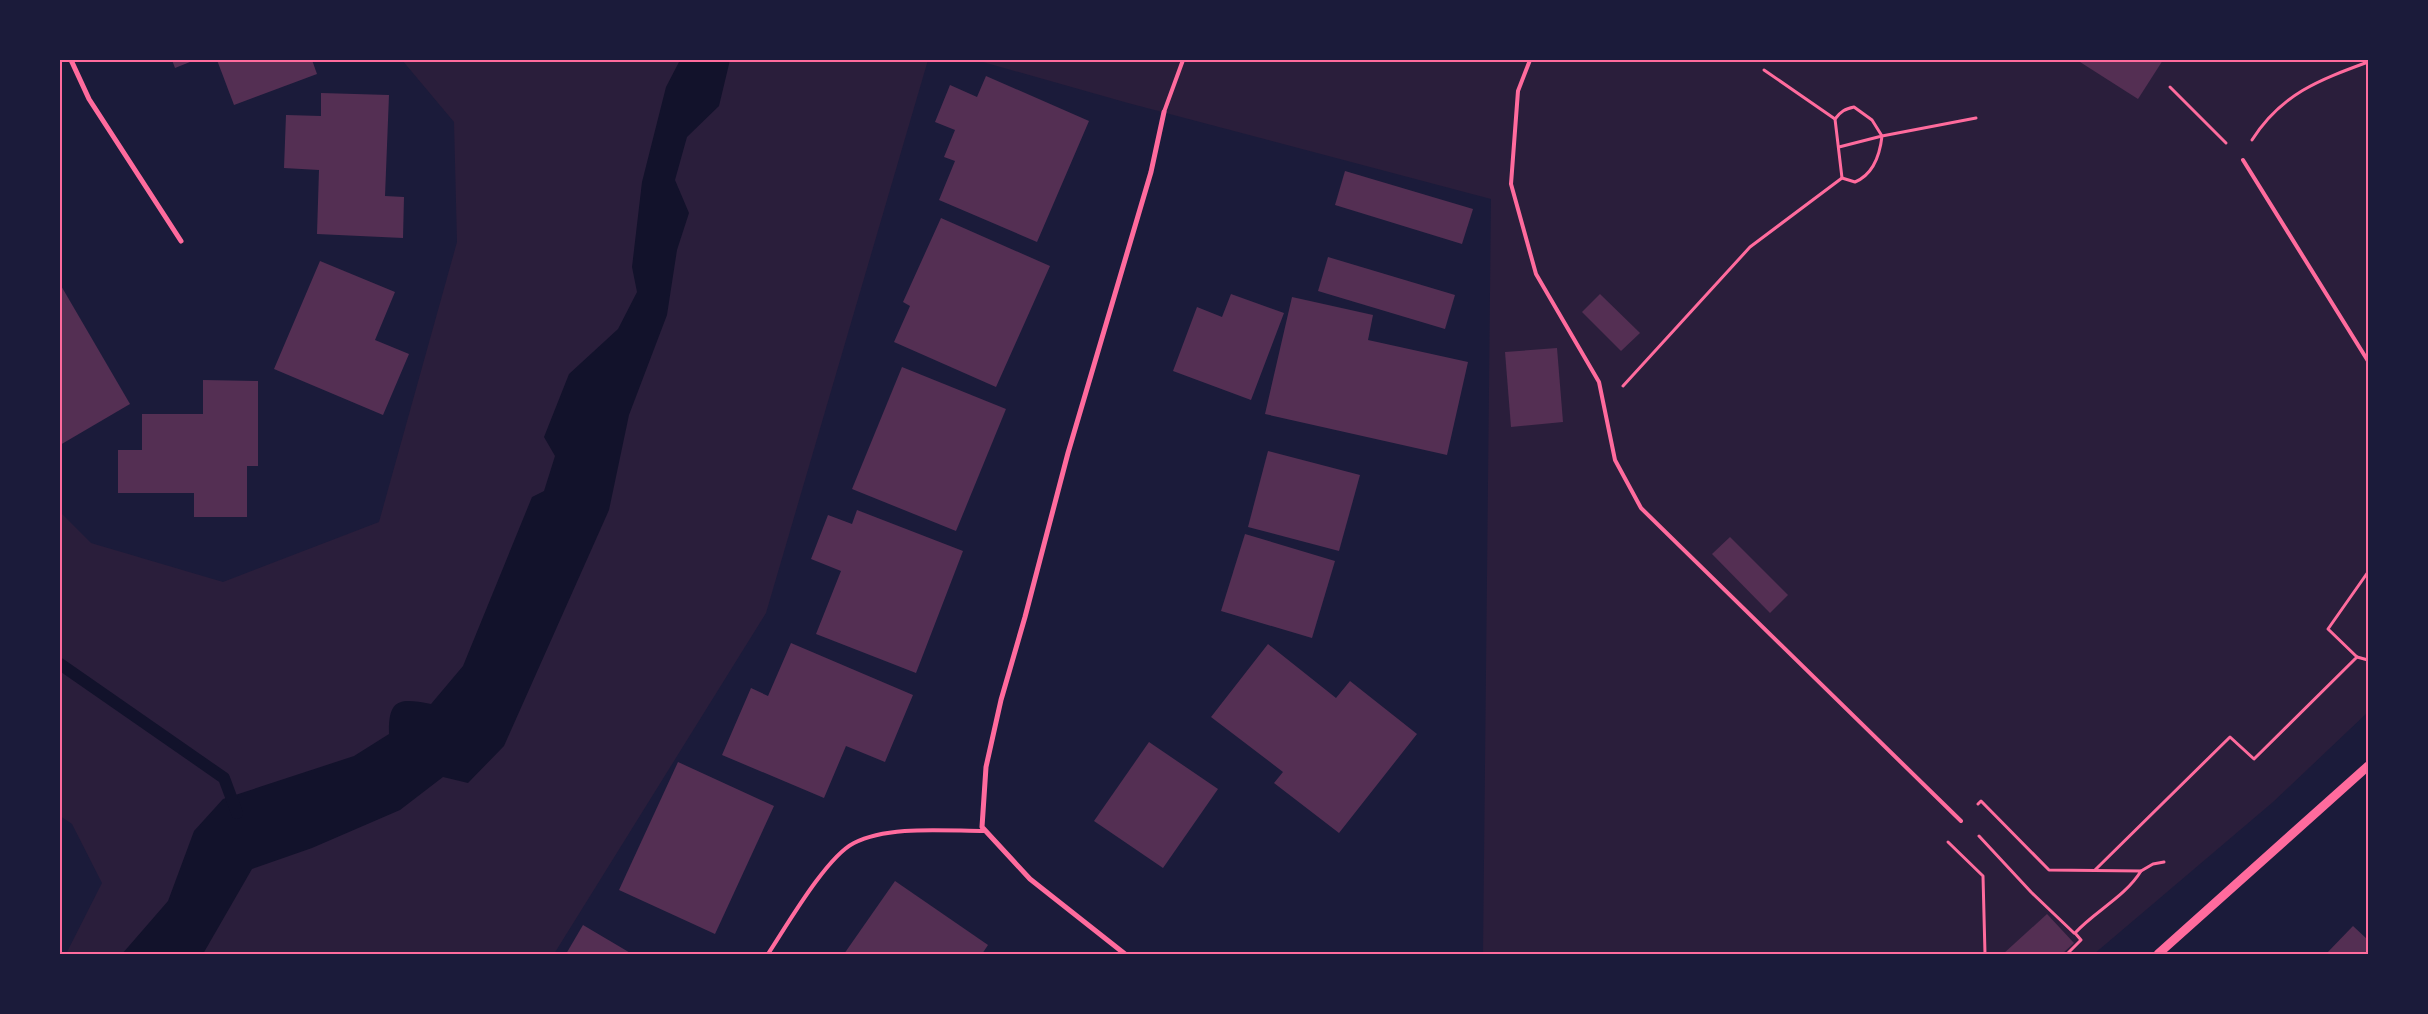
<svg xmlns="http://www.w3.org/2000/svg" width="2428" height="1014" viewBox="0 0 2428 1014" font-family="Signika,sans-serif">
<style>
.green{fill:#2a1e3b}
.water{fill:#12122b}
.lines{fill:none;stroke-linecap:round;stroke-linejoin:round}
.stream{stroke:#12122b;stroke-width:12}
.building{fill:#542f53}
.path{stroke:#ff6b9d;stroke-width:3}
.service{stroke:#ff6b9d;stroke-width:4}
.minor{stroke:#ff6b9d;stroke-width:5}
.tertiary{stroke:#ff6b9d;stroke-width:9}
.neatline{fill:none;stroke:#ff6b9d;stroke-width:2}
</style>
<rect width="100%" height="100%" fill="#1b1b3a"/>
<g class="green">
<polygon points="402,60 928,60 766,613 554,954 66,954 102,883 72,824 60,816 60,512 91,543 223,582 379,522 457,242 454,122"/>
<polygon points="976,60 2368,60 2368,712 2273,802 2094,954 1483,954 1491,199 1128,103"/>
</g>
<path class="water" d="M680,60H730L719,106L687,137L675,180L689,213L677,250L667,315L629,415L609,510L504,746L468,783L443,777L400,810L312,848L252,869L203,954H122L168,901L194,831L223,799L354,756L389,734C388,698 400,698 431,704L463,666L532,497L544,491L555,456L544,437L569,374L618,329L637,292L632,267L642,182L666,87Z"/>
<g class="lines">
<polyline class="stream" points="60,664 224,778 237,813"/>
</g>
<g class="building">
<polygon points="172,60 195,60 175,68"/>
<polygon points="217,60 312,60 317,74 234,105"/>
<polygon points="2081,60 2163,60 2138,99 2080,62"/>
<polygon points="986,76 1089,121 1037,242 939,200 955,161 944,157 955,130 935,122 950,85 977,97"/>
<polygon points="321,93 389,95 385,196 404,197 403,238 317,234 319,170 284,168 286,115 321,116"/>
<polygon points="1345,171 1473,209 1462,244 1335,205"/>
<polygon points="941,218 1050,266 996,387 894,342 910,306 903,302"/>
<polygon points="1328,257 1455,295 1445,329 1318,291"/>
<polygon points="320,261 395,292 375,340 409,354 383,415 274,369"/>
<polygon points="60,284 130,404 60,445"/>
<polygon points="1231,294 1284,313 1251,400 1173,371 1197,307 1222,317"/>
<polygon points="1600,294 1640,333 1621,351 1582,312"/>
<polygon points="1292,297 1373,315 1368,340 1468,362 1447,455 1265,414"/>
<polygon points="1557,348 1563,422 1511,427 1505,352"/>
<polygon points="902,367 1006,409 956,531 852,489"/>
<polygon points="203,380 258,381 258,466 247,466 247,517 194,517 194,493 118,493 118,450 142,450 142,414 203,414"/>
<polygon points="1268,451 1360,475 1339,551 1248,527"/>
<polygon points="857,510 963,551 916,673 816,634 841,571 811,559 828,515 852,524"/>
<polygon points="1245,534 1335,561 1312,638 1221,611"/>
<polygon points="1730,537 1788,595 1770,613 1712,554"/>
<polygon points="791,643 913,695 885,762 846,746 824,798 722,755 751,688 768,696"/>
<polygon points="1268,644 1336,698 1350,681 1417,734 1339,833 1274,783 1283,772 1211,717"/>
<polygon points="1149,742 1218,789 1163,868 1094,821"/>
<polygon points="678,762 774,806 715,934 619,890"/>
<polygon points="895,881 988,945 982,954 844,954"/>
<polygon points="2047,914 2074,943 2062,954 2003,954"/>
<polygon points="583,925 632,954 566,954"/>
<polygon points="2353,926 2368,940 2368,954 2326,954"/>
</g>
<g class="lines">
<g class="path">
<polyline points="1764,70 1835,119"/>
<polyline points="2170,87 2226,143"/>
<path d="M2252,140C2281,94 2319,80 2368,62"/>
<path d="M1839,147L1882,136L1872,120L1854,107C1845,109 1841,111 1835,119L1842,178"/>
<path d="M1623,386L1750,247L1842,178L1855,182C1874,174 1880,154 1882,136L1976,118"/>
<polyline points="2357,657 2368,660"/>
<path d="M1978,804L1981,801L2049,870L2141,871C2125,897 2095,911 2075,933L2081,940L2067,954"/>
<polyline points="1979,836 2031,892 2074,933"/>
<polyline points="1948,842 1983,876 1985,954"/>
<polyline points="2095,870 2230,737 2254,759 2357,657 2328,629 2368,572"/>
<polyline points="2141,871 2153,864 2164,862"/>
</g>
<g class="service">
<polyline points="1530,60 1518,91 1511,184 1536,274 1599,382 1615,460 1641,508 1961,821"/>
<polyline points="1164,112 1183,60"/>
<polyline points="2243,160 2368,361"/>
<path d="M768,954C786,927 826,857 854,843C889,825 946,831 985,831"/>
</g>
<g class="minor">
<polyline points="71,60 89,99 181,241"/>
<polyline points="1125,954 1030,879 982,827 986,767 1001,700 1025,617 1068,453 1151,172 1164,112"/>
</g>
<polyline class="tertiary" points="2158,954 2368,766"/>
</g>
<rect width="2428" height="1014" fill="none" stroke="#1b1b3a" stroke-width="122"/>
<rect x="61" y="61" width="2306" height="892" class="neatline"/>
</svg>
